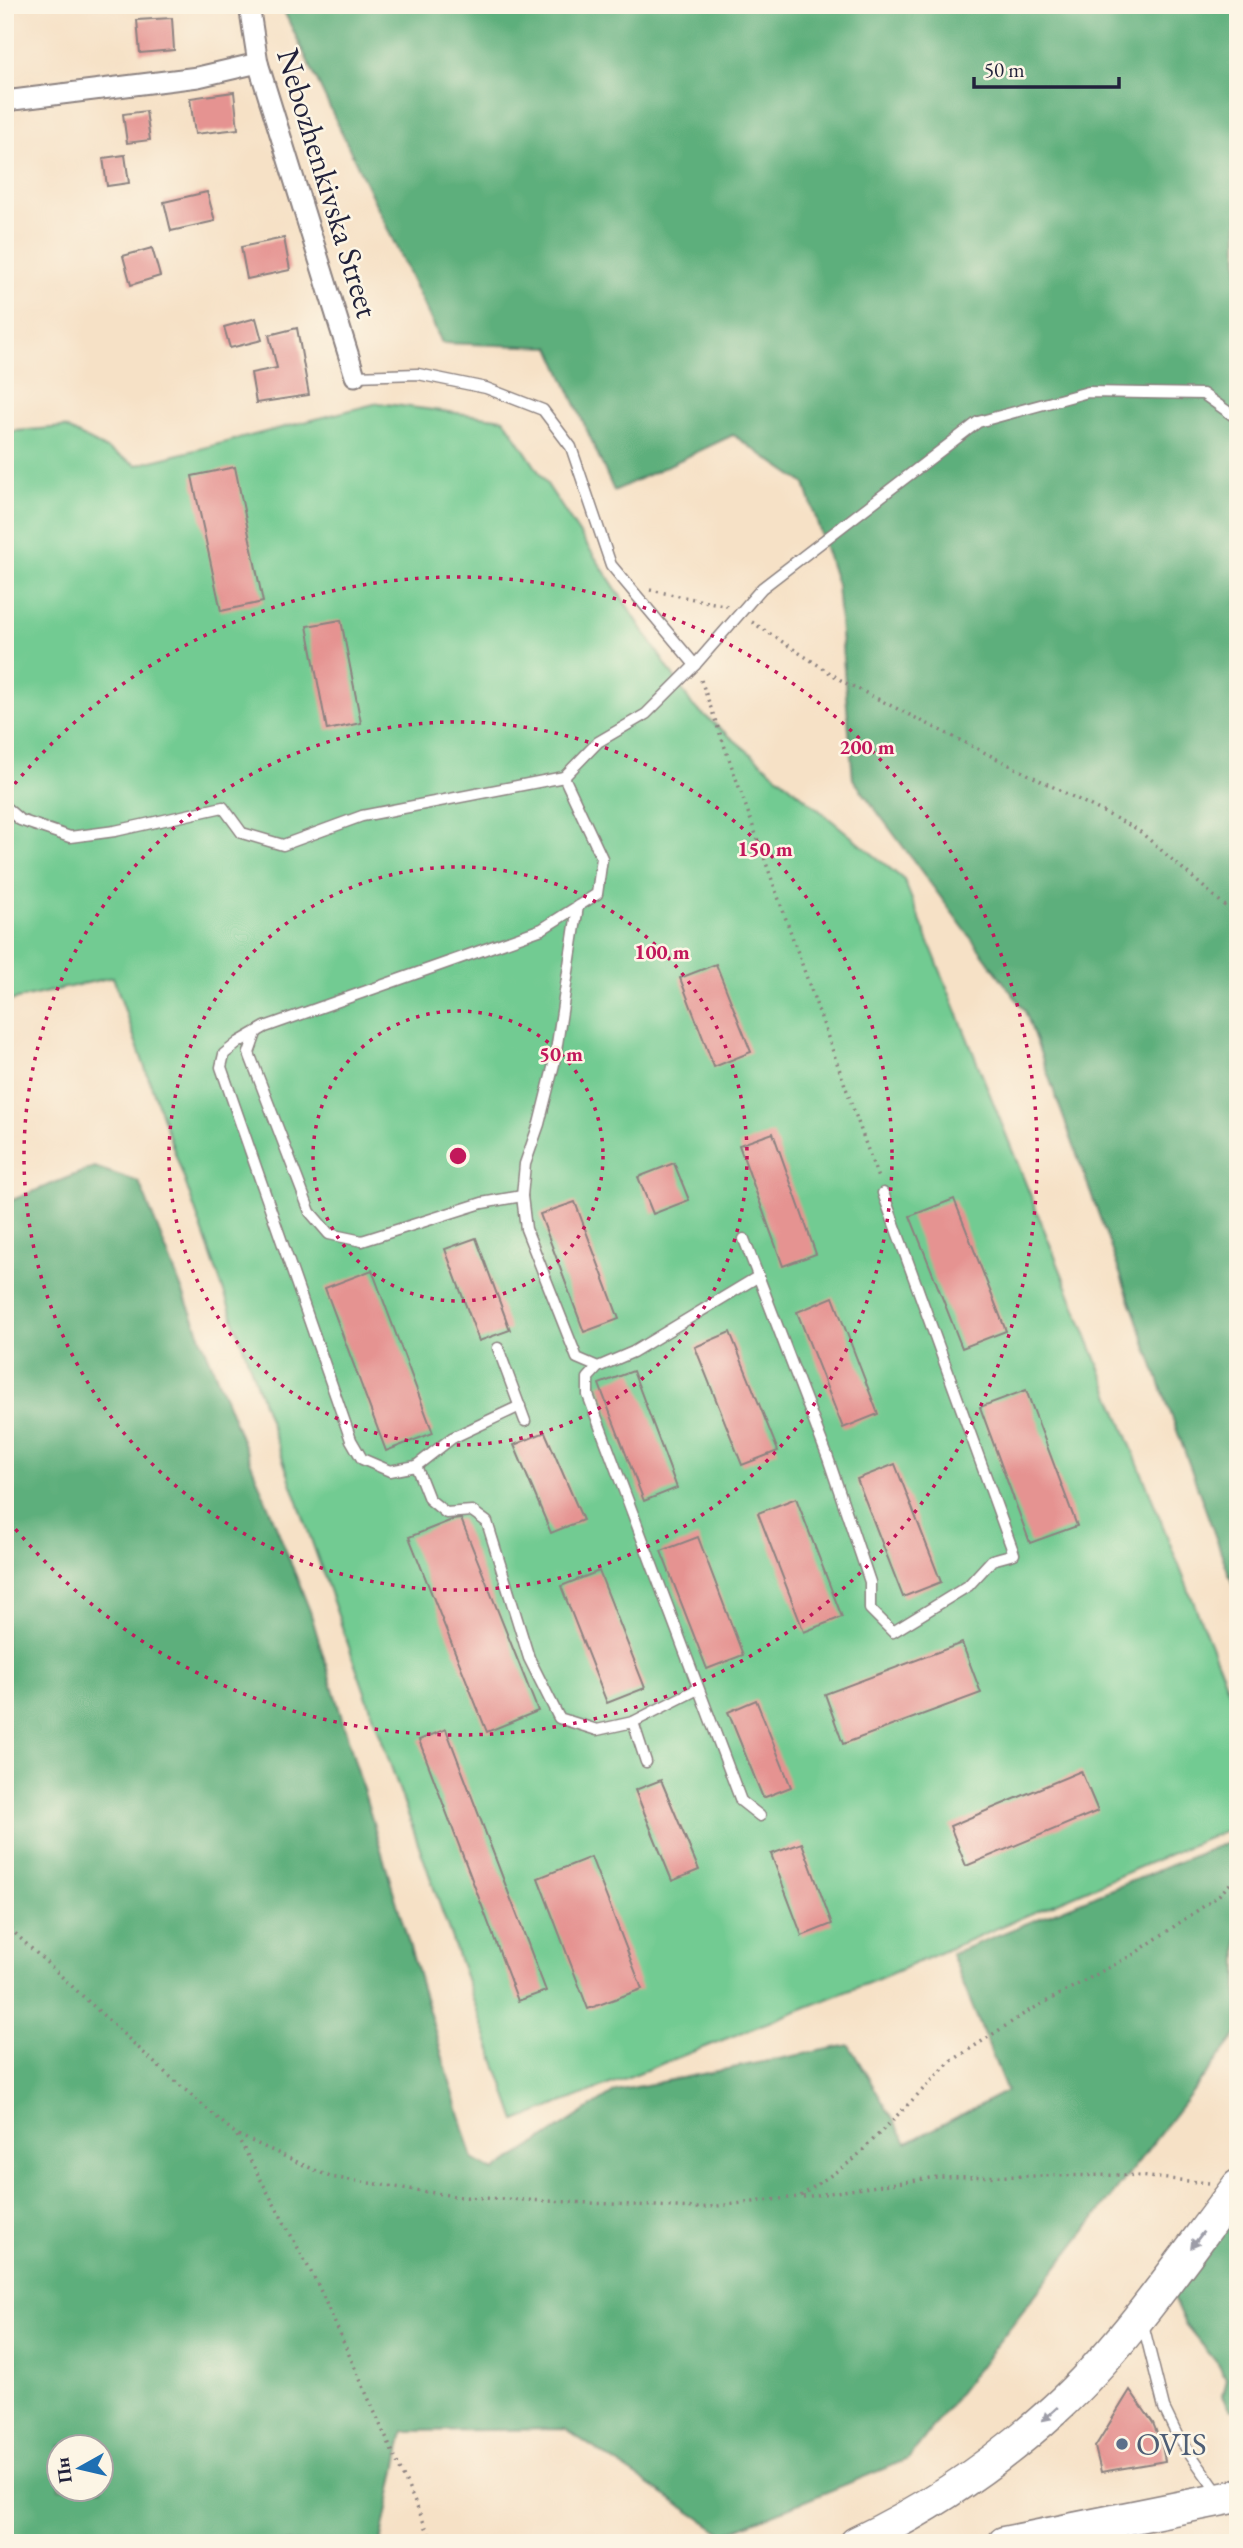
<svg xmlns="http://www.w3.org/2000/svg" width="1243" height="2548" viewBox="0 0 1243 2548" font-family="'EB Garamond',serif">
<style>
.green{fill:#72cb92;stroke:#4a7666;stroke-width:2}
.forest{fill:#5daf7c;stroke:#40685c;stroke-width:2;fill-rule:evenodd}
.building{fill:#e59391}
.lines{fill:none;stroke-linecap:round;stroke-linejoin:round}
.service-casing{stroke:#8c8280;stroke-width:13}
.minor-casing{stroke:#8c8280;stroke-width:23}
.trunk-casing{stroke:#8c8280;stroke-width:35}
.path{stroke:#8c8280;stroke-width:3.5;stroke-dasharray:2 5;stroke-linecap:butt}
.service{stroke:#fff;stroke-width:10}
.minor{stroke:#fff;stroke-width:19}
.trunk{stroke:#fff;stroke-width:32}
.oneway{fill:#9c9ca7}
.ring{fill:none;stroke:#c2185b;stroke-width:3.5;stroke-dasharray:3.5 7}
.service-dot{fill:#5c6f8a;stroke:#fcf5e5;stroke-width:2.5}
.labels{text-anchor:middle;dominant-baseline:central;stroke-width:5;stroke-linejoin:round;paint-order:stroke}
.street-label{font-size:32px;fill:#22223b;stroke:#fcf5e5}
.service-label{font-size:32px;fill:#4e5e75;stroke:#fcf5e5;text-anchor:start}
.centre{fill:#c2185b;stroke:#fcf5e5;stroke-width:3.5}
.ring-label{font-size:21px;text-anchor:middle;font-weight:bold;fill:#c2185b;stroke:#fcf5e5;stroke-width:5;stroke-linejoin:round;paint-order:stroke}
</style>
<rect width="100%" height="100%" fill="#fcf5e5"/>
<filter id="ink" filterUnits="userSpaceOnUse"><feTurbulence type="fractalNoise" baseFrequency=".0143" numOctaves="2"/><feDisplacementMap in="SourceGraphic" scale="14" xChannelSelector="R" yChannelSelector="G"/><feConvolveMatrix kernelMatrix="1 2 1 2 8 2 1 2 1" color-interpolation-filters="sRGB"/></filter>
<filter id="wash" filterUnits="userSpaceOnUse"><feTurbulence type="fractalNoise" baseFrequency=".00686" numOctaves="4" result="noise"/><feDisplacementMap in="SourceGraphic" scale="28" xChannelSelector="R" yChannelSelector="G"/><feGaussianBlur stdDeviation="1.57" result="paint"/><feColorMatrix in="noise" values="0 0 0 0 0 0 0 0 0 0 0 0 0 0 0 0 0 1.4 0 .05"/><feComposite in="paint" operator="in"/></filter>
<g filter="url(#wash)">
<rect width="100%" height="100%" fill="#f6e1c6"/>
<polygon class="green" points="378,403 504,419 693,706 904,880 1238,1713 1238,1825 876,1980 516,2121 113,977 5,1002 5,432 64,427 137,465"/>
<g class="forest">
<polygon points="281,5 1238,5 1238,1599 1025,1011 853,779 837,585 805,484 733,435 614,491 550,347 442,343"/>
<path d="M94,1167L139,1182L310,1611L473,2159L494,2171L616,2091L849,2045L907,2143L1007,2091L951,1954L1238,1838V2033L908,2459L724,2534L565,2429L404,2431L381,2543H5V1203ZM60,2446H102V2488H60Z"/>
<polygon points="1238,2202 1238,2412 1229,2409 1222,2396 1226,2379 1218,2364 1185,2324 1172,2295"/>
</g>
<g id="blocks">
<g class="building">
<polygon points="172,18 174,50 140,53 137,20"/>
<polygon points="234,92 238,129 195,134 190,98"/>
<polygon points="146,111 150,140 127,143 123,114"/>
<polygon points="125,155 129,183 107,186 103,158"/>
<polygon points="207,192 215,221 171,231 164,202"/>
<polygon points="284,238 290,270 247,279 241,247"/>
<polygon points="152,248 160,276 131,285 123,256"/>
<polygon points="256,318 262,340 230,348 224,327"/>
<polygon points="297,328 309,395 256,403 251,373 277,368 269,335"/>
<polygon points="235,467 263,602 221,611 192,476"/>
<polygon points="341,620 361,723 327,730 307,626"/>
<polygon points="716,964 751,1052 714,1067 680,978"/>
<polygon points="773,1133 816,1254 783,1266 739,1145"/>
<polygon points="674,1163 689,1200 653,1214 638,1177"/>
<polygon points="954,1199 1006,1331 962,1348 910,1216"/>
<polygon points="575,1202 619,1319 584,1332 540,1214"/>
<polygon points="476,1238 510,1330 479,1341 445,1249"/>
<polygon points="372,1270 433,1433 386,1451 325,1288"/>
<polygon points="833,1297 878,1414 843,1428 797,1312"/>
<polygon points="730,1332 778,1451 742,1465 695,1347"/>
<polygon points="633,1371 677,1488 644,1501 599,1384"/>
<polygon points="1026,1390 1077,1526 1030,1543 980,1407"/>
<polygon points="545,1432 583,1520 551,1533 514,1445"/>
<polygon points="895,1464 941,1582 903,1597 857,1479"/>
<polygon points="796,1498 842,1617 804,1632 758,1513"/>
<polygon points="461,1519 538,1711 487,1732 409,1537 452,1520"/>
<polygon points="698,1537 743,1655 707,1669 661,1551"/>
<polygon points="599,1571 645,1688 607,1703 561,1586"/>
<polygon points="962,1643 981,1693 843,1744 825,1694"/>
<polygon points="756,1700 791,1787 763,1798 728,1712"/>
<polygon points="446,1729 546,1991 518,2001 419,1740"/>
<polygon points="1081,1771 1098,1811 966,1866 950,1826"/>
<polygon points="661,1780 699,1870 672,1881 635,1790"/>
<polygon points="802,1843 832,1924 802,1936 771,1854"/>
<polygon points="591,1857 642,1989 588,2009 538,1878"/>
<polygon points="1130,2390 1153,2423 1162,2446 1165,2461 1101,2472 1095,2447"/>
</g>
</g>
</g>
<g filter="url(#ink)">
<use href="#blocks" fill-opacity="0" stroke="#8c8280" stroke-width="2"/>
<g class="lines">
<g class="service-casing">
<g id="service">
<polyline points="355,376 418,374 486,388 543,410 571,447 611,565 695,665"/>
<polyline points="5,807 20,820 70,837 115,831 223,807 242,833 283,845 362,816 564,777"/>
<polyline points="578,906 554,1064 539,1124 525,1164 522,1196 526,1229 577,1358 598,1367"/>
<polyline points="256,1033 249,1053 310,1212 329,1234 362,1241 482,1203 522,1196"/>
<polyline points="744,1239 828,1458 870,1582 870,1609 893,1632 968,1586 992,1560 1014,1554 883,1193"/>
<polyline points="759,1276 633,1352 598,1367 588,1378 588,1395 741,1801 760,1816"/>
<polyline points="498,1348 525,1421"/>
<polyline points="520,1406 452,1438 416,1466 390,1471 362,1459 351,1440 221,1067 224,1054 239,1042 265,1027 542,929 597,894 602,858 564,777 598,742 646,714 695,665 762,588 978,422 1088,392 1203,394 1238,419"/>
<polyline points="416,1466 429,1499 446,1513 472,1511 487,1522 529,1658 559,1718 597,1730 633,1722 698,1689"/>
<polyline points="633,1722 646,1762"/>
<polyline points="1143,2324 1164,2408 1177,2435 1218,2493"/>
</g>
</g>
<g class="minor-casing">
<g id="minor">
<polyline points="249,5 258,63 355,376"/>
<polyline points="5,101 198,77 258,63"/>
</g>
</g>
<g class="trunk-casing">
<g id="trunk">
<path d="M856,2543C928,2509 996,2463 1055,2409C1126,2344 1180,2262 1238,2186"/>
<polyline points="1004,2543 1238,2496"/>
</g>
</g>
<g class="path">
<polyline points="650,590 728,606"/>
<polyline points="752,622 844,682 1137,829 1238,917"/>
<polyline points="701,680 879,1181"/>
<polyline points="5,1924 159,2067 236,2134 330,2177 461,2197 698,2208 799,2197 853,2160 950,2062 1027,2012 1134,1954 1217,1897 1238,1876"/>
<polyline points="1238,2054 1231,2077 1238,2137"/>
<polyline points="237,2136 317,2283 433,2543"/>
<polyline points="803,2197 937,2177 1128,2175 1209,2183"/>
</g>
<use href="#service" class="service"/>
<use href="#minor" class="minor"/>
<use href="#trunk" class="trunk"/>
</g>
<defs><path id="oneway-solid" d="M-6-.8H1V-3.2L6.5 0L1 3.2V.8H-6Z" transform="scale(1.75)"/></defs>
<g class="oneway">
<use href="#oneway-solid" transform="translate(1197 2240) rotate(127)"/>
<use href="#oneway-solid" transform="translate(1050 2414) rotate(138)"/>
</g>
</g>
<g class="ring">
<circle cx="458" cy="1156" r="145"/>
<circle cx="458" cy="1156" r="289"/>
<circle cx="458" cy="1156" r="434"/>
<path d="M8 792A579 579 0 1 1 8 1520"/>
</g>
<circle class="service-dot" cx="1122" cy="2444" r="7"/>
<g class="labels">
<g class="street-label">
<text transform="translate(328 183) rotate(73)">Nebozhenkivska Street</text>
</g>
<g class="service-label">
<text x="1136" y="2444">OVIS</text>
</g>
</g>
<circle cx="458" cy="1156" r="10" class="centre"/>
<g class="ring-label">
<text x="867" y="754">200 m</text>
<text x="765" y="856">150 m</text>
<text x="662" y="959">100 m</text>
<text x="561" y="1061">50 m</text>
</g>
<rect width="1243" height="2548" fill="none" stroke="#fcf5e5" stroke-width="28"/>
<g transform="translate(80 2468) rotate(262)"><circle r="33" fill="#fcf5e5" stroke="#a5a1a1" stroke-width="2"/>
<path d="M0-5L12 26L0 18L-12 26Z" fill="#1f6fb2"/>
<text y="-10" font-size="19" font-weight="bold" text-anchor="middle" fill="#22223b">Пн</text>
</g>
<path d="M974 77v10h145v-10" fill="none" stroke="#22223b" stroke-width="3.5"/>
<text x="984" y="77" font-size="21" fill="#22223b" stroke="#fcf5e5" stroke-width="5" paint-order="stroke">50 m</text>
</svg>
